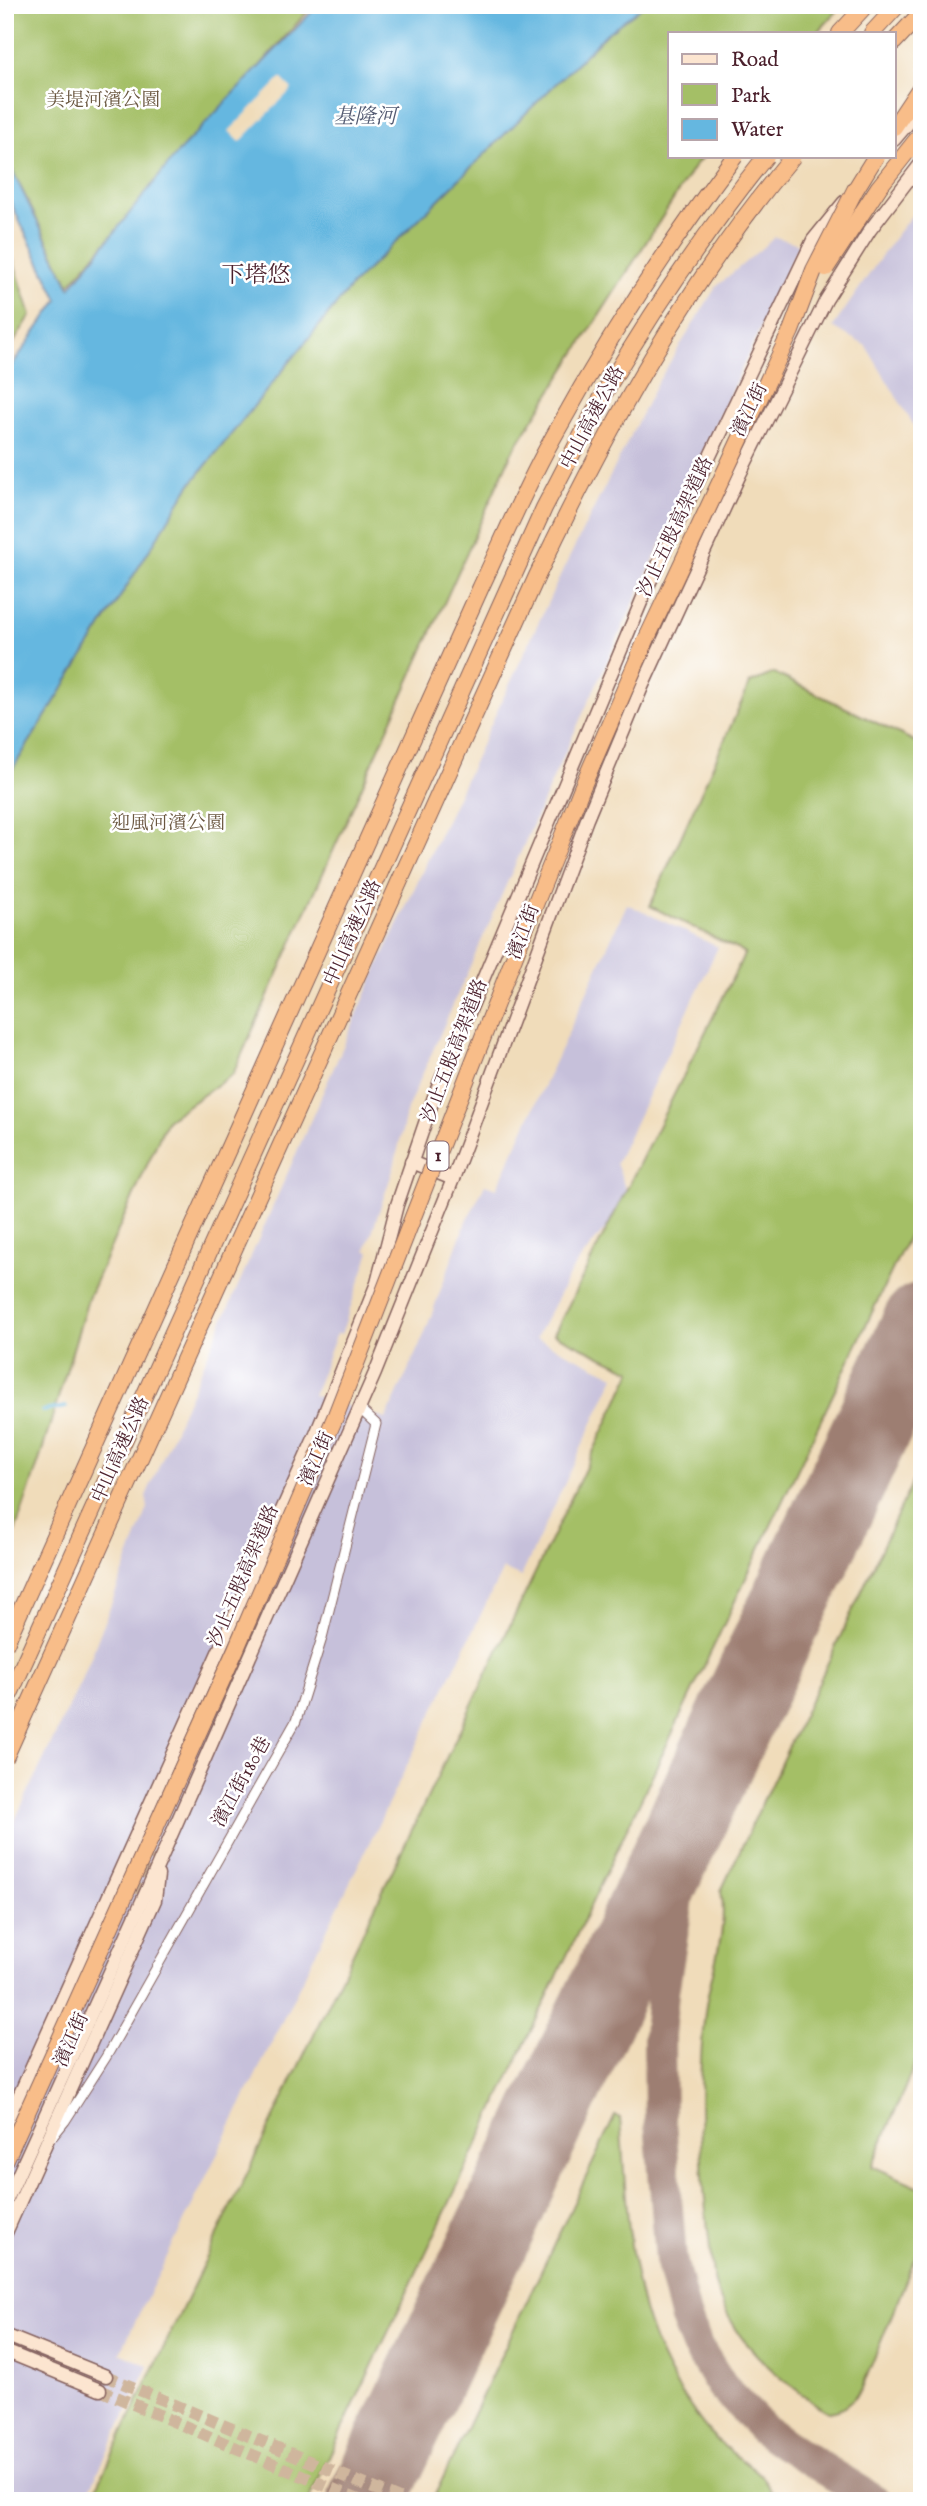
<svg xmlns="http://www.w3.org/2000/svg" width="927" height="2506" viewBox="0 0 927 2506" font-family="'IM FELL English','Noto Serif TC',serif">
<style>
.industrial{fill:#c6c0da}
.green{fill:#a4bf66;stroke:#776f48;stroke-width:2}
.water{fill:#65b7e0;stroke:#586b86;stroke-width:2}
.pier{fill:#f0dcba}
.lines{fill:none;stroke-linecap:round;stroke-linejoin:round}
.stream{stroke:#65b7e0;stroke-width:3.5}
.taxiway{stroke:#9d7e72;stroke-width:32}
.runway{stroke:#9d7e72;stroke-width:79}
.secondary-tunnel{stroke:#cfb69d;stroke-width:12;stroke-dasharray:12 6;stroke-linecap:butt}
.street-casing{stroke:#84615d;stroke-width:11}
.secondary-casing{stroke:#84615d;stroke-width:15}
.highway-casing{stroke:#84615d;stroke-width:18}
.street{stroke:#fff;stroke-width:9}
.secondary{stroke:#fce5d0;stroke-width:12}
.highway{stroke:#f8bd89;stroke-width:16}
.highway-bridge-casing{stroke:#84615d;stroke-width:18;stroke-linecap:butt}
.highway-bridge{stroke:#f8bd89;stroke-width:16}
.labels{text-anchor:middle;dominant-baseline:central;stroke-width:5;stroke-linejoin:round;paint-order:stroke}
.shield{fill:#fff;stroke:#80626b;stroke-width:2}
.shield-label{font-size:18px;font-weight:bold;fill:#4a1f2b}
.park-label{font-size:19px;fill:#6a5740;stroke:#fff}
.street-label{font-size:19px;fill:#4a1f2b;stroke:#fff}
.water-label{font-size:21px;font-style:italic;fill:#555c73;stroke:#fff}
.quarter-label{font-size:23px;fill:#4a1f2b;stroke:#fff}
</style>
<rect width="100%" height="100%" fill="#fff"/>
<filter id="ink" filterUnits="userSpaceOnUse"><feTurbulence type="fractalNoise" baseFrequency=".0143" numOctaves="2"/><feDisplacementMap in="SourceGraphic" scale="14" xChannelSelector="R" yChannelSelector="G"/><feConvolveMatrix kernelMatrix="1 2 1 2 8 2 1 2 1" color-interpolation-filters="sRGB"/></filter>
<filter id="wash" filterUnits="userSpaceOnUse"><feTurbulence type="fractalNoise" baseFrequency=".00686" numOctaves="4" result="noise"/><feDisplacementMap in="SourceGraphic" scale="28" xChannelSelector="R" yChannelSelector="G"/><feGaussianBlur stdDeviation="1.57" result="paint"/><feColorMatrix in="noise" values="0 0 0 0 0 0 0 0 0 0 0 0 0 0 0 0 0 1.4 0 .05"/><feComposite in="paint" operator="in"/></filter>
<g filter="url(#wash)">
<rect width="100%" height="100%" fill="#f0dcba"/>
<g class="industrial">
<polygon points="922,202 922,439 866,346 833,327 894,238"/>
<polygon points="775,237 799,244 557,770 407,1109 394,1167 366,1250 370,1252 341,1334 337,1333 313,1395 386,1419 424,1335 463,1229 485,1184 497,1188 627,904 718,947 616,1163 626,1191 613,1219 572,1270 536,1338 615,1376 521,1577 503,1569 120,2353 149,2366 84,2501 5,2501 5,1841 86,1670 148,1508 146,1496 180,1418 381,960 561,574 656,385 716,287"/>
</g>
<g class="green">
<polygon points="5,5 313,5 69,285 5,155"/>
<polygon points="644,5 843,5 817,33 670,33 670,156 704,156 696,164 511,454 233,1074 167,1120 89,1296 39,1461 17,1526 5,1554 5,781 190,485 352,285 606,34"/>
<polygon points="5,235 31,315 5,356"/>
<polygon points="774,673 922,745 922,1207 308,2501 90,2501 632,1371 554,1334 745,953 650,906 750,683"/>
<path d="M922,1462V2047L872,2166L922,2188V2241L862,2388C853,2401 844,2411 828,2412C818,2407 811,2400 802,2394C768,2369 739,2342 722,2303C711,2281 711,2254 708,2230C700,2158 696,2084 705,2012C710,1972 729,1931 721,1891Z"/>
<path d="M615,2116L620,2118C629,2226 627,2322 694,2412C700,2421 707,2430 714,2437C727,2451 745,2461 759,2474C767,2481 772,2492 777,2501H432Z"/>
</g>
<polygon class="water" points="318,5 644,5 606,34 352,285 190,485 5,781 5,375 58,300 5,191 5,156 70,288 179,151"/>
<polygon class="pier" points="281,78 292,89 240,142 229,131"/>
<g class="lines">
<polyline class="stream" points="43,1411 66,1407"/>
<polyline class="taxiway" points="876,2501 784,2444 762,2428 722,2386 697,2346 685,2316 671,2259 660,2121 659,2035 663,1992 679,1892 698,1824 735,1720 922,1347"/>
<polyline class="runway" points="367,2501 922,1322"/>
</g>
</g>
<g filter="url(#ink)">
<g class="lines">
<g class="secondary-tunnel">
<polyline points="134,1893 139,1882 160,1857"/>
<polyline points="106,2376 404,2501"/>
<polyline points="100,2390 361,2501"/>
</g>
<g class="street-casing">
<polyline id="street" points="53,2136 65,2121 106,2057 296,1721 322,1638 376,1424 360,1409"/>
</g>
<g class="secondary-casing">
<g id="secondary">
<polyline points="894,140 922,107"/>
<polyline points="411,1162 453,1179"/>
<polyline points="5,2127 316,1434 377,1283 397,1205 435,1094 647,588 813,240 844,202"/>
<polyline points="5,2204 147,1890 375,1373 453,1179 587,819 642,687 740,474 826,300 870,230 922,162"/>
<polyline points="5,2235 155,1900 158,1875"/>
<polyline points="5,2335 106,2376"/>
<polyline points="5,2351 100,2390"/>
</g>
</g>
<g class="highway-casing">
<g id="highway">
<polyline points="840,33 866,5"/>
<polyline points="872,33 898,5"/>
<polyline points="894,42 922,12"/>
<polyline points="894,127 922,85"/>
</g>
</g>
<use href="#street" class="street"/>
<use href="#secondary" class="secondary"/>
<use href="#highway" class="highway"/>
<g class="highway-bridge-casing">
<g id="highway-bridge">
<polyline points="826,268 879,187 922,133"/>
<path d="M5,1645L480,589C504,538 526,485 554,436C608,338 668,245 735,156"/>
<path d="M5,1705L544,508C566,467 586,425 609,385C656,305 708,229 766,156"/>
<path d="M5,1758L537,576C608,427 687,283 793,156"/>
<polyline points="5,2161 236,1649 336,1415 518,947 581,790 647,638 791,331 814,270 855,190 876,156"/>
</g>
</g>
<use href="#highway-bridge" class="highway-bridge"/>
</g>
</g>
<g class="labels">
<rect class="shield" x="427.5" y="1141.5" width="21" height="29" rx="5"/>
<g class="shield-label">
<text x="438" y="1156">1</text>
</g>
<g class="park-label">
<text x="103" y="101">美堤河濱公園</text>
<text x="168" y="824">迎風河濱公園</text>
</g>
<g class="street-label">
<text transform="translate(750 410) rotate(-64)">濱江街</text>
<text transform="translate(593 418) rotate(-62)">中山高速公路</text>
<text transform="translate(676 527) rotate(-65)">汐止五股高架道路</text>
<text transform="translate(524 932) rotate(-69)">濱江街</text>
<text transform="translate(353 933) rotate(-66)">中山高速公路</text>
<text transform="translate(455 1051) rotate(-69)">汐止五股高架道路</text>
<text transform="translate(121 1450) rotate(-66)">中山高速公路</text>
<text transform="translate(317 1459) rotate(-66)">濱江街</text>
<text transform="translate(244 1576) rotate(-67)">汐止五股高架道路</text>
<text transform="translate(242 1782) rotate(-61)">濱江街180巷</text>
<text transform="translate(72 2040) rotate(-66)">濱江街</text>
</g>
<g class="water-label">
<text x="365" y="117">基隆河</text>
</g>
<g class="quarter-label">
<text x="256" y="275">下塔悠</text>
</g>
</g>
<rect width="927" height="2506" fill="none" stroke="#fff" stroke-width="28"/>
<rect x="668" y="32" width="228" height="126" fill="#ffffff" stroke="#b7a5aa" stroke-width="2"/>
<rect x="682" y="54" width="35" height="10" fill="#fce5d0" stroke="#b7a5aa" stroke-width="2"/>
<text x="731" y="66" font-size="21" fill="#4a1f2b">Road</text>
<rect x="682" y="84" width="35" height="21" fill="#a4bf66" stroke="#b7a5aa" stroke-width="2"/>
<text x="731" y="102" font-size="21" fill="#4a1f2b">Park</text>
<rect x="682" y="119" width="35" height="21" fill="#65b7e0" stroke="#b7a5aa" stroke-width="2"/>
<text x="731" y="136" font-size="21" fill="#4a1f2b">Water</text>
</svg>
